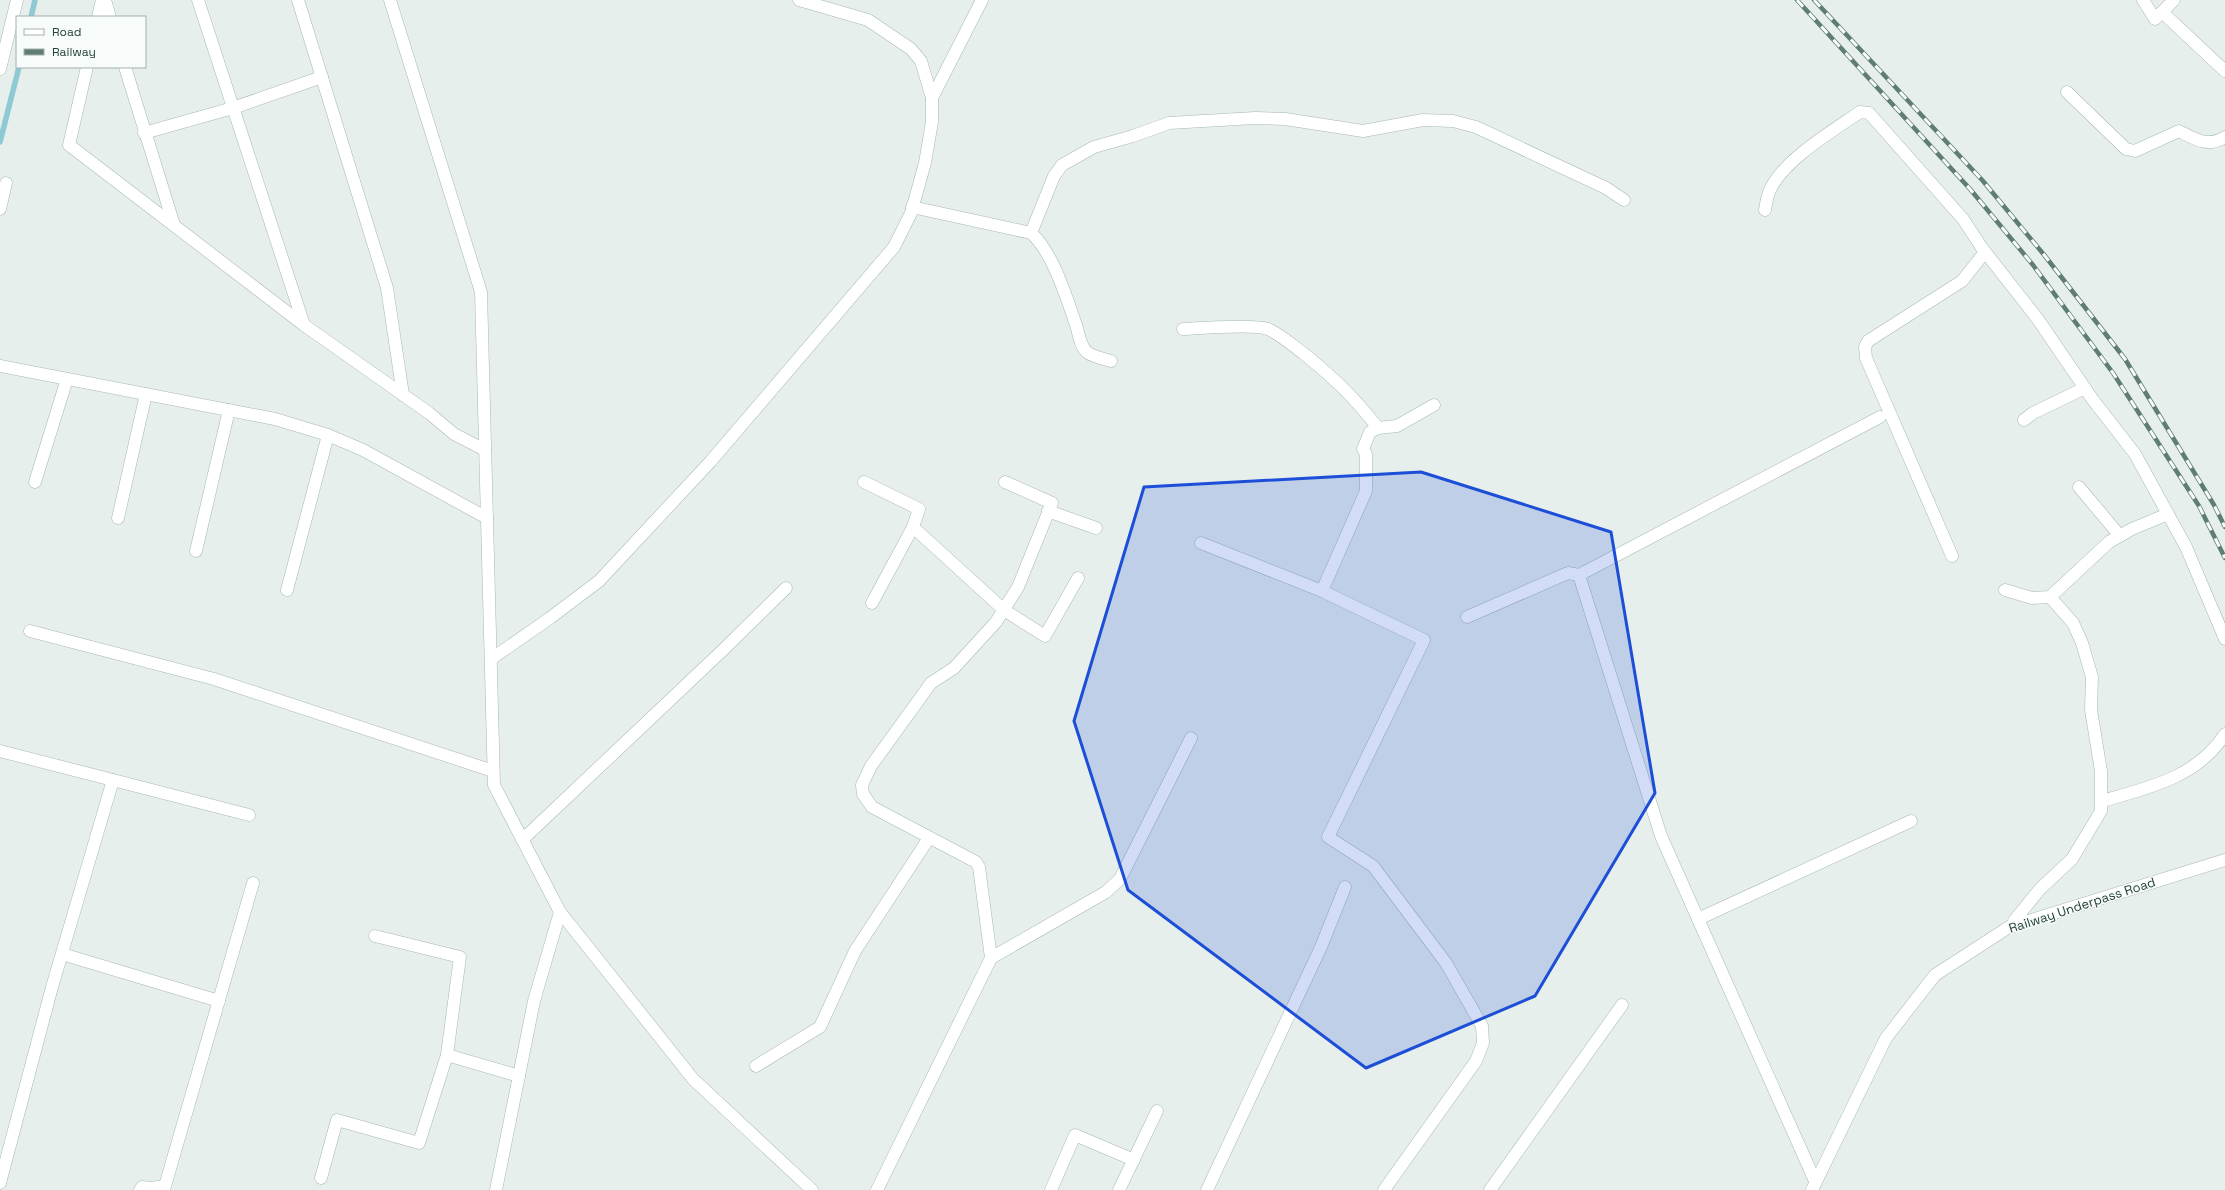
<svg xmlns="http://www.w3.org/2000/svg" width="2225" height="1190" viewBox="0 0 2225 1190" font-family="'Space Grotesk',sans-serif">
<style>
.lines{fill:none;stroke-linecap:round;stroke-linejoin:round}
.stream{stroke:#8ec9d4;stroke-width:5.5}
.minor-casing{stroke:#a8b8b2;stroke-width:13}
.tertiary-casing{stroke:#a8b8b2;stroke-width:13}
.minor{stroke:#fff;stroke-width:12}
.tertiary{stroke:#fff;stroke-width:12}
.rail-casing{stroke:#5f7d75;stroke-width:4.5}
.rail{stroke:#f7fbf9;stroke-width:3;stroke-dasharray:9;stroke-linecap:butt}
.marked{fill:#1d4ed8;fill-opacity:0.2;stroke:#1d4ed8;stroke-width:3;stroke-linejoin:round}
.labels{text-anchor:middle;dominant-baseline:central;stroke-width:3;stroke-linejoin:round;paint-order:stroke}
.street-label{font-size:13px;fill:#24423a;stroke:#f7fbf9}
</style>
<rect width="100%" height="100%" fill="#e6efeb"/>
<g class="lines">
<g class="stream">
<polyline points="31,17 35,0"/>
<polyline points="0,142 19,67"/>
</g>
<g class="minor-casing">
<g id="minor">
<polyline points="105,0 110,17"/>
<polyline points="198,0 304,325"/>
<polyline points="298,0 387,288 403,395"/>
<polyline points="390,0 481,292 494,785 560,912 693,1079 812,1190"/>
<polyline points="2143,0 2155,19 2174,0"/>
<polyline points="2162,12 2225,71"/>
<polyline points="98,17 102,0"/>
<polyline points="87,67 69,145 304,325 429,413 454,434 485,450"/>
<polyline points="125,67 174,225"/>
<polyline points="0,69 17,0"/>
<path d="M2067,92L2126,149L2135,151L2179,131C2195,139 2207,148 2225,137"/>
<polyline points="932,98 982,0"/>
<polyline points="144,133 233,108 322,77"/>
<path d="M912,207L1031,233C1052,251 1066,296 1075,322C1079,332 1079,346 1088,353C1094,357 1104,359 1111,361"/>
<polyline points="0,209 6,183"/>
<path d="M1765,210C1766,204 1767,196 1770,190C1783,160 1834,130 1860,112L1869,113L1963,219L1982,248L2037,318L2093,400L2135,454L2186,547L2225,639"/>
<polyline points="1031,233 1054,176 1062,165 1094,147 1133,136 1169,123 1255,118 1285,119 1363,131 1423,120 1453,121 1476,127 1606,188 1624,200"/>
<path d="M1183,329C1200,328 1254,324 1268,329C1281,335 1292,345 1303,353C1335,379 1353,396 1378,428"/>
<polyline points="0,366 275,419 328,435 363,450 487,518"/>
<polyline points="2024,420 2033,413 2085,388"/>
<polyline points="35,482 67,379"/>
<polyline points="864,482 919,509 913,527 872,603"/>
<polyline points="2079,487 2120,536"/>
<polyline points="1048,511 1096,528"/>
<polyline points="118,518 146,394"/>
<polyline points="913,527 1004,610 1045,636 1078,578"/>
<polyline points="1201,543 1322,591 1424,640 1328,837 1373,866 1446,963 1482,1026 1483,1043 1476,1061 1384,1190"/>
<polyline points="196,551 229,410"/>
<polyline points="1952,556 1866,358 1865,347 1868,341 1962,281 1985,252"/>
<polyline points="1579,575 1661,836 1815,1181"/>
<polyline points="287,590 328,435"/>
<polyline points="2005,590 2032,598 2050,597 2109,542 2132,529 2168,514"/>
<polyline points="1322,591 1366,491 1366,454 1363,449 1370,432 1378,428 1397,426 1434,405"/>
<polyline points="1467,617 1568,573 1579,575 1880,417"/>
<polyline points="30,631 214,679 493,771"/>
<polyline points="491,659 550,618 599,581 710,462 894,247 911,213 925,163 932,122 932,98 921,61 911,49 868,20 799,0"/>
<polyline points="0,751 249,815"/>
<path d="M2102,801C2148,788 2198,777 2225,734"/>
<polyline points="522,840 724,649 786,588"/>
<polyline points="1698,919 1911,821"/>
<polyline points="2014,926 2014,921 2040,889 2072,859 2101,811 2101,771 2091,710 2092,677 2082,643 2073,623 2050,597"/>
<polyline points="62,954 219,1001"/>
<polyline points="991,958 1106,892 1120,879 1191,738"/>
<polyline points="447,1055 519,1076"/>
<polyline points="756,1066 820,1027 855,951 929,838"/>
<polyline points="321,1178 337,1120 419,1143 447,1055 460,957 375,936"/>
<polyline points="0,1183 52,987 113,780"/>
<polyline points="140,1190 142,1187 151,1188 165,1186 253,883"/>
<polyline points="496,1190 534,1001 560,912"/>
<polyline points="877,1190 991,958 979,867 976,862 872,807 863,794 862,785 871,766 931,683 954,668 996,622 1018,587 1052,503 1005,482"/>
<polyline points="1051,1190 1075,1135 1134,1160"/>
<polyline points="1119,1190 1157,1111"/>
<polyline points="1207,1190 1321,947 1345,887"/>
<polyline points="1490,1190 1622,1005"/>
</g>
</g>
<g class="tertiary-casing">
<polyline id="tertiary" points="1812,1190 1886,1038 1935,975 2009,927 2225,860"/>
</g>
<use href="#minor" class="minor"/>
<use href="#tertiary" class="tertiary"/>
<g class="rail-casing">
<g id="rail">
<polyline points="1797,0 1970,189 2033,265 2113,373 2199,506 2225,558"/>
<polyline points="1814,0 1983,181 2045,256 2125,359 2214,505 2225,527"/>
</g>
</g>
<use href="#rail" class="rail"/>
</g>
<path class="marked" d="M1421,472L1611,532L1655,793L1535,996L1366,1068L1128,890L1074,721L1144,487Z"/>
<g class="labels">
<g class="street-label">
<text transform="translate(2082 905) rotate(-18)">Railway Underpass Road</text>
</g>
</g>
<rect x="16" y="16" width="130" height="52" fill="#f7fbf9" stroke="#a3b1ad"/>
<rect x="24" y="29" width="20" height="6" fill="#ffffff" stroke="#a3b1ad"/>
<text x="52" y="36" font-size="12" fill="#24423a">Road</text>
<rect x="24" y="49" width="20" height="6" fill="#5f7d75" stroke="#a3b1ad"/>
<text x="52" y="56" font-size="12" fill="#24423a">Railway</text>
</svg>
